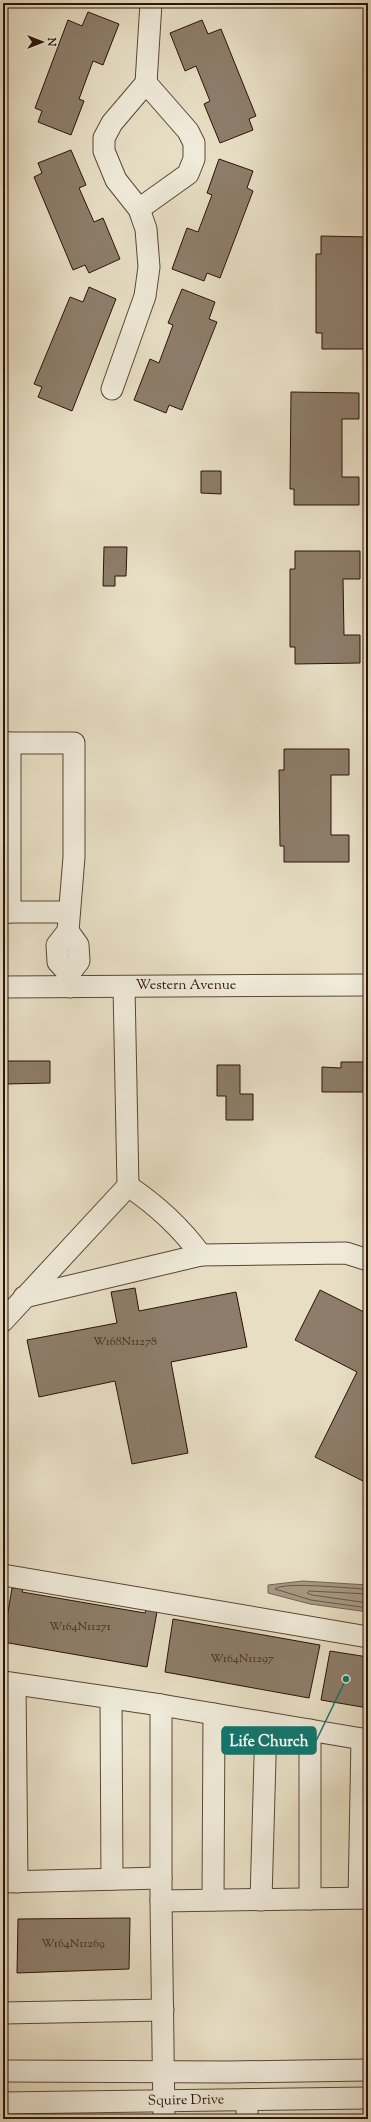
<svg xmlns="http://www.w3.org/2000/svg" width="371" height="2122" viewBox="0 0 371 2122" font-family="'Sorts Mill Goudy',serif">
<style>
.water{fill:#a79984;stroke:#766352}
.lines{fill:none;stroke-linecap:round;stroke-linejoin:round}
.shore{stroke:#6a5646;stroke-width:1}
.building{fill:#8d7d6a;stroke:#2c1308}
.minor-casing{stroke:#5b4637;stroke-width:23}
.minor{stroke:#efead9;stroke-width:21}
.labels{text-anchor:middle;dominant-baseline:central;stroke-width:3.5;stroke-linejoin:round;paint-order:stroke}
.number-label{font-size:12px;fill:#442e20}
.street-label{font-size:14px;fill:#2c1308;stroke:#efead9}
.leader{fill:none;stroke:#0f766e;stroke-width:1.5}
.callout-dot{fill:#0f766e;stroke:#efead9;stroke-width:1.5}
.callout{fill:#0f766e;stroke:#0f766e;stroke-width:1.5}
.callout-label{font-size:15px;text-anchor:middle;font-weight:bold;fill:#fff}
</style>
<rect width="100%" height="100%" fill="#e7dec4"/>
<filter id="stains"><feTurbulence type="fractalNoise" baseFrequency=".005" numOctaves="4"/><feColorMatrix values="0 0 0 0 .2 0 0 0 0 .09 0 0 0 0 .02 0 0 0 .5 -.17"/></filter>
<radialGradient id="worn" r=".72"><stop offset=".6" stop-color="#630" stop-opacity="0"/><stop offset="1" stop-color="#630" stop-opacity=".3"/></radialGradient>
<polygon class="water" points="303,1581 368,1585 368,1612 310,1604 268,1593 268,1585"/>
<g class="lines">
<g class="shore">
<path d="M368,1589C353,1589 284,1581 275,1589L311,1600L368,1608"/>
<polyline points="368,1594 309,1591 307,1593 312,1595 368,1603"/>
</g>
</g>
<g class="building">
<polygon points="88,12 119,24 103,65 93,61 79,99 84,101 71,135 38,122 42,111 35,108 68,20 82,26"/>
<polygon points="202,20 208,34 221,29 256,116 249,119 253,130 220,143 204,104 210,101 196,66 185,71 170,33"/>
<polygon points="71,150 86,185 79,188 94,222 103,218 120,259 89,273 85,265 73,270 34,177 42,173 38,163"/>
<polygon points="219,159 253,171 247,188 253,191 220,278 207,273 204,281 172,269 187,228 198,232 212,195 207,193"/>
<polygon points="321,236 368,237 368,349 322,349 322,333 316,333 316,254 321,254"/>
<polygon points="89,287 116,299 72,411 38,397 42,387 34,384 70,297 83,302"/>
<polygon points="182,289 215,302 209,319 217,322 182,410 169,405 166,413 134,400 150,359 159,363 173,325 168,323"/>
<polygon points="291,392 359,393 359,419 342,419 342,477 359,477 359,505 294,505 294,489 290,489"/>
<polygon points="201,471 221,471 221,494 201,493"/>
<polygon points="104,547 127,547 126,576 115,576 115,586 103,586"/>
<polygon points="295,551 360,551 360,579 343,579 344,635 360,635 360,663 295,664 295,647 290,647 290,569 295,569"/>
<polygon points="284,749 349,749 349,775 331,775 331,835 349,835 349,862 284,862 284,846 280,846 279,770 284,770"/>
<polygon points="5,1061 50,1061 50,1083 6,1084"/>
<polygon points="341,1062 368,1062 368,1092 322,1092 322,1067 341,1068"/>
<polygon points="217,1065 240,1065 240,1094 253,1094 253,1120 226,1120 226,1096 217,1096"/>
<polygon points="135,1288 139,1311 236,1292 247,1347 171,1362 188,1453 132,1464 115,1381 39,1397 27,1340 117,1323 111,1292"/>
<polygon points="320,1290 368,1314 368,1471 363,1481 315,1457 357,1372 295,1340"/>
<polygon points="12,1588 23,1589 22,1592 145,1613 146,1610 157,1612 147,1667 3,1642"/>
<polygon points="173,1619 320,1645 309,1698 165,1672"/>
<polygon points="330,1651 368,1657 368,1708 321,1700"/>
<polygon points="130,1918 129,1969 17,1973 18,1919"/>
</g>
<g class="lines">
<g class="minor-casing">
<g id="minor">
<polyline points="139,209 188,174 194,159 194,143 188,131 146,83"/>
<polyline points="112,389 145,296 149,267 146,229 139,209 116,180 104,151 104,138 112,123 146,83 151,3"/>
<polyline points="3,743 74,743 74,857 68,931 57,945 58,962 69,974"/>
<polyline points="10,743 10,912"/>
<polyline points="3,912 69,912"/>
<polyline points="68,931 78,945 79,961 69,974 70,987"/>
<polyline points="3,987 368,985"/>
<path d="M128,1186C155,1204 182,1229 201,1255L346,1253L368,1260"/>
<polyline points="24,1297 201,1255"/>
<polyline points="3,1321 128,1186 124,987"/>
<polyline points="3,1575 368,1637"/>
<polyline points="3,1682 161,1705 161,1901 368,1898"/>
<polyline points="15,1684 17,1882"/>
<polyline points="111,1698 112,1879"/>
<polyline points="161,1705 368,1740"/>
<polyline points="310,1730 310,1899"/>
<polyline points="4,1882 161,1878"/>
<polyline points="359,1898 362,1739"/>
<polyline points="213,1900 214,1714"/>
<polyline points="261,1900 266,1723"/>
<polyline points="161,1901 164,2119"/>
<polyline points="3,2013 163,2010"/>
<polyline points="3,2071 230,2072 368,2070"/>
<polyline points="247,2100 247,2119"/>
<polyline points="3,2103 368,2098"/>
</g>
</g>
<use href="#minor" class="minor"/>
</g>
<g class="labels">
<g class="number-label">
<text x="125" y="1342">W168N11278</text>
<text x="80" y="1627">W164N11271</text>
<text x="242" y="1659">W164N11297</text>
<text x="73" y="1944">W164N11269</text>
</g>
<g class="street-label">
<text x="186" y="986">Western Avenue</text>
<text transform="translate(186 2101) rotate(-1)">Squire Drive</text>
</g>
</g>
<path class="leader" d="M346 1679L316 1741"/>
<circle class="callout-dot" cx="346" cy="1679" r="4"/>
<rect class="callout" x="222" y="1727" width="94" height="27" rx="4"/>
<g class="callout-label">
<text x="269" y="1746">Life Church</text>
</g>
<rect width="371" height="2122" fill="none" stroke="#e7dec4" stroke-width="16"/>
<rect x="4" y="4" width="363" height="2114" fill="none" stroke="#2c1308" stroke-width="2"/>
<rect x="8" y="8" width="355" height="2106" fill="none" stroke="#2c1308"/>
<g transform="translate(42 42) rotate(90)" stroke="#efead9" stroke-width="3" paint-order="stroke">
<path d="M0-3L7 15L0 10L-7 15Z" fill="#2c1308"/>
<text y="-6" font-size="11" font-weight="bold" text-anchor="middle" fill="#2c1308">N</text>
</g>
<rect width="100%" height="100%" filter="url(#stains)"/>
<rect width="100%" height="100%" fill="url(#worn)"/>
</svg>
